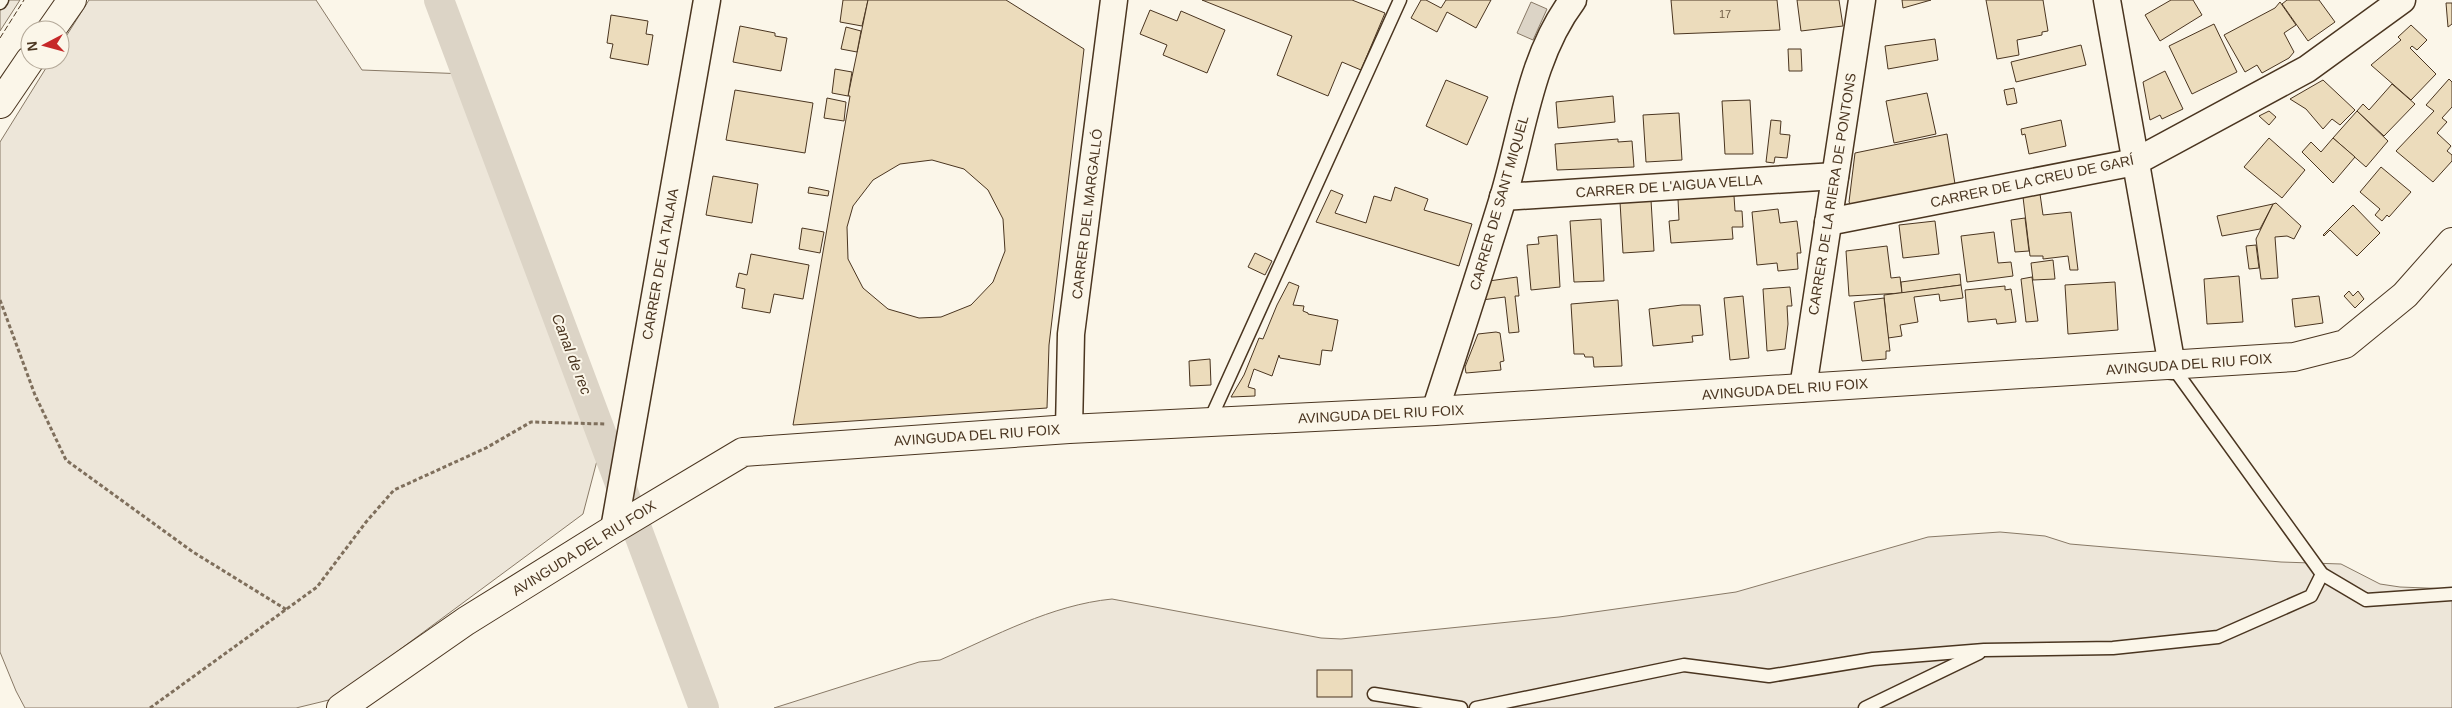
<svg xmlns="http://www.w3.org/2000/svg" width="2452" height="708" viewBox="0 0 2452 708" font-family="Helvetica,sans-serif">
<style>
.green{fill:#ede6d9;stroke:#887966}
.water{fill:#dcd4c6;stroke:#887966}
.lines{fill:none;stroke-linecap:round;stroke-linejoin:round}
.canal{stroke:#dcd4c6;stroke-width:30}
.building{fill:#ecdcbc;stroke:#4a3520;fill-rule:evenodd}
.lane-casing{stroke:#4a3520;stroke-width:15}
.street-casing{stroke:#4a3520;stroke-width:29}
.secondary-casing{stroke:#4a3520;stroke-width:30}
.path{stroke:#7f6f5c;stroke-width:3;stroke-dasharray:4 2.5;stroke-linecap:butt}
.lane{stroke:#fbf6e9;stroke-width:12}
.street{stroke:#fbf6e9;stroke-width:26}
.secondary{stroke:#fbf6e9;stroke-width:28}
.fence{stroke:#4a3520;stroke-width:1;stroke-dasharray:6 2.5;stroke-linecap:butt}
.labels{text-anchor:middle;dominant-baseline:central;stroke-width:4;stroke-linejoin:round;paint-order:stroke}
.number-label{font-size:11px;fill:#725f47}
.street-label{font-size:14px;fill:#4a3520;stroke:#fbf6e9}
.water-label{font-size:15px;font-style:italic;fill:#4a3520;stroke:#fbf6e9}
</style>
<rect width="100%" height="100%" fill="#fbf6e9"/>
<g class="green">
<polygon points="0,0 20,0 0,31"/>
<polygon points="89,0 316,0 362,70 467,74 609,415 583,514 333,699 296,708 25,708 16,691 0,652 0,142 51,60 60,60 60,46"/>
<path d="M2000,532L2045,536L2070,544L2281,562L2341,564L2380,584L2400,587L2452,589V708H774L919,662L940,660C995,636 1051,605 1112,599L1321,638L1341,639L1559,617L1736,592L1928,537Z"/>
</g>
<polygon class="water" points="1531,2 1547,9 1533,40 1517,33"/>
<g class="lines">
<polyline class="canal" points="439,0 704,708"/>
</g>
<g class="building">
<polygon points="843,0 868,0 862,26 840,22"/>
<path d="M868,0H1006L1084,49L1049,345L1047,408L793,425L850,96H848ZM932,160L964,169L988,190L1003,219L1005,251L993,282L971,305L941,317L919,318L888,309L863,288L848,259L847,227L853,206L873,180L900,164Z"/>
<polygon points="1202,0 1352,0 1385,13 1361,70 1342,62 1328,96 1277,75 1292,36"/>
<polygon points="1421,0 1426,0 1441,8 1446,0 1491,0 1476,28 1447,12 1437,32 1411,18"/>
<polygon points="1671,0 1777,0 1780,30 1674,34"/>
<polygon points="1797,0 1839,0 1843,26 1801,31"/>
<polygon points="1902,0 1931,0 1903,8"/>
<polygon points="1986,0 2043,0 2048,31 2042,32 2042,35 2017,40 2019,55 1997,59"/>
<polygon points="2171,0 2193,0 2202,15 2160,41 2145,15"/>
<polygon points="2287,0 2319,0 2335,22 2308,41 2282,4"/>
<polygon points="2280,2 2296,25 2284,33 2294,52 2289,58 2262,73 2257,65 2245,72 2224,35 2275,8"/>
<polygon points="2446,3 2452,3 2452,24 2448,27"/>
<polygon points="1150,10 1177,21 1181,11 1225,30 1207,73 1163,55 1167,45 1140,34"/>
<polygon points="611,15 648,21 646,34 653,35 648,65 610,58 613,44 607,43"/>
<polygon points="2214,24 2237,72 2192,94 2169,46"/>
<polygon points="2411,25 2427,40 2417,50 2412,46 2410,48 2436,74 2411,100 2371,65 2401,40 2398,37"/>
<polygon points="740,26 775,33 775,36 787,38 781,71 733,62"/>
<polygon points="846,27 861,31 857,52 841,49"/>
<polygon points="1935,39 1938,60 1888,69 1885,46"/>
<polygon points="2081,45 2086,65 2016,82 2011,62"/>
<polygon points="1788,49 1801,49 1802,71 1789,71"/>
<polygon points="835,69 852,72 848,96 832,93"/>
<polygon points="2165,71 2183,109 2162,119 2160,115 2150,120 2143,82"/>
<polygon points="2449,79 2452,82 2452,107 2442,118 2447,122 2437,133 2451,146 2447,151 2452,155 2452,161 2433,182 2396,151 2434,111 2426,105"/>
<polygon points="1446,80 1488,97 1467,145 1426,126"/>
<polygon points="2323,80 2355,110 2340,125 2332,119 2323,129 2306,109 2290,99"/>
<polygon points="2392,84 2415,104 2384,136 2357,111 2363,104 2369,110"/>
<polygon points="2014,88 2017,103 2007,105 2004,90"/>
<polygon points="735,90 813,103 805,153 726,140"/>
<polygon points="1927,93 1936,134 1894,143 1886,101"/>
<polygon points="1613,96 1615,122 1558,128 1556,102"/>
<polygon points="827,98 846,102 844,121 824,118"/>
<polygon points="1750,100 1753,154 1725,154 1722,101"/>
<polygon points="2269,111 2276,117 2269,125 2259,116"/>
<polygon points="2357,111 2388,141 2366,167 2333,138"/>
<polygon points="1679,113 1682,160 1646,162 1643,115"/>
<polygon points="1771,120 1781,121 1780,134 1790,135 1787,158 1775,157 1774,163 1766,162"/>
<polygon points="2061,120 2066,146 2029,154 2025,134 2022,135 2021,129"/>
<polygon points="1947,134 1955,184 1851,205 1849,202 1855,153"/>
<polygon points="2269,138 2305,170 2282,198 2244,167"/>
<polygon points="2333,138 2355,157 2333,183 2302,152 2311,142 2321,152"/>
<polygon points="1618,139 1618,142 1632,141 1634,167 1557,170 1555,144"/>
<polygon points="2381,167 2411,192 2389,217 2387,215 2382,221 2375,215 2380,209 2360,192"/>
<polygon points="713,176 758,184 752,223 706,215"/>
<polygon points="809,187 829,191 828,196 808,193"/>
<polygon points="1395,187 1428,199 1424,210 1472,224 1459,266 1316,222 1331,190 1343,195 1335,213 1366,223 1374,196 1391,201"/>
<polygon points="2040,194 2043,215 2071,212 2078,270 2070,270 2068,256 2043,259 2043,256 2030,256 2023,197"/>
<polygon points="1734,196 1735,211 1742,211 1743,227 1732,227 1733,239 1671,243 1669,221 1679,220 1678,199"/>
<polygon points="1651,200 1654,251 1623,253 1620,202"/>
<polygon points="2276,203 2301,226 2294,239 2287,236 2275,237 2278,278 2261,279 2256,239 2273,204"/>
<polygon points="2273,204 2260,229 2222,236 2217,216"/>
<polygon points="2353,205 2380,233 2357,256 2330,230 2324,236 2323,235"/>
<polygon points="1778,209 1780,223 1797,221 1801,253 1797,253 1798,269 1778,271 1777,263 1757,265 1752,212"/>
<polygon points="2025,218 2029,251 2015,252 2011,220"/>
<polygon points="1601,219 1604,281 1574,282 1570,221"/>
<polygon points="1935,221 1939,254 1903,258 1899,225"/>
<polygon points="802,228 824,232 820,253 799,249"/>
<polygon points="1994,232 1998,263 2011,262 2013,276 1967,282 1961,236"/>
<polygon points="1557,235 1560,287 1531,290 1527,245 1539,244 1538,237"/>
<polygon points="2256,245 2259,268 2249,269 2246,246"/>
<polygon points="1887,246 1891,278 1900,277 1902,293 1849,296 1846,251"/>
<polygon points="1255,253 1272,261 1265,275 1248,267"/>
<polygon points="751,254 809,265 803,299 774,294 770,313 742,308 745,289 736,287 739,273 747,275"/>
<polygon points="2053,260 2055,279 2033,280 2031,263"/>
<polygon points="1960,274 1961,285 1902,293 1901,282"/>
<polygon points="2239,276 2243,322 2207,324 2204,279"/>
<polygon points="1517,277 1519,296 1515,296 1519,332 1509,333 1505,297 1482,300 1489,281"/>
<polygon points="2032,277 2038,321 2026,322 2021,279"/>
<polygon points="1289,282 1299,286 1293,305 1304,306 1303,311 1308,313 1308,314 1338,320 1332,351 1322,350 1320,365 1280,358 1279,355 1272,376 1254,369 1248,387 1255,389 1255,396 1231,397 1244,375 1259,338 1263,339 1277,305"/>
<polygon points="2115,282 2118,330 2068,334 2065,285"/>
<polygon points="1961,285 1963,298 1940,301 1939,294 1914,297 1918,322 1900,325 1902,336 1888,338 1884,295"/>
<polygon points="2005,286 2005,290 2011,289 2016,322 1997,324 1996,319 1968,322 1965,290"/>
<polygon points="1790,287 1792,306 1787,306 1788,324 1785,349 1767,351 1763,289"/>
<polygon points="2349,291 2353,296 2358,291 2364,299 2355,308 2344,296"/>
<polygon points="1743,296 1749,358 1730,360 1724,298"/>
<polygon points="2319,296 2323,323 2295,327 2292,299"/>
<polygon points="1884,298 1890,351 1886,351 1886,359 1862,361 1854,302"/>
<polygon points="1618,300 1622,366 1594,367 1593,357 1585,357 1584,354 1574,354 1571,304"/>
<polygon points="1682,305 1700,305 1703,335 1692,336 1693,342 1653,346 1649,309"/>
<polygon points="1496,332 1500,333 1504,361 1500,362 1501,370 1466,373 1465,367 1478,334"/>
<polygon points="1210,359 1211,385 1190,386 1189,361"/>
<rect x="1317" y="670" width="35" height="27"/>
</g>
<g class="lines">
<g class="lane-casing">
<g id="lane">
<polyline points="0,3 2,0"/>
<polyline points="2172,366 2322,574 2366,600 2452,594"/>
<polyline points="1209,422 1400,0"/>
<polyline points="1374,694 1461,708"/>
<polyline points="1476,708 1684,665 1769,676 1873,659 1984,650 2113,648 2218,637 2311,596 2322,574"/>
<polyline points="1865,708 1979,653"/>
</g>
</g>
<g class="street-casing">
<g id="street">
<polyline points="2107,0 2172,366"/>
<polyline points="1503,197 1835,176"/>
<polyline points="1828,222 2135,162 2307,69 2402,0"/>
<polyline points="1803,388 1862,0"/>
<path d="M1435,411C1458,340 1481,270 1503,198C1523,132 1530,57 1573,0"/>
<polyline points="1069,429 1071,334 1114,0"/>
<polyline points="614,529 707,0"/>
</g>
</g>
<g class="secondary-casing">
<g id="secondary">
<polyline points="51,30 72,0"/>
<polyline points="0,104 30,60"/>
<polyline points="341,708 466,621 614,529 743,452 1069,429 1435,411 2294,357 2345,344 2405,295 2452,242"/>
</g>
</g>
<g class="path">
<polyline points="0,300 35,395 66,460 193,552 287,610"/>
<polyline points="150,708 317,587 366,522 394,490 486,448 531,422 605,424"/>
</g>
<use href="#lane" class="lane"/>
<use href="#street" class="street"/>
<use href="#secondary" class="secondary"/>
<polyline class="fence" points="0,38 24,0"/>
</g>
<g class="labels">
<g class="number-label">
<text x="1725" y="14">17</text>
</g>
<g class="street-label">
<text transform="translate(2032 181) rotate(-12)">CARRER DE LA CREU DE GARÍ</text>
<text transform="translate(1669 186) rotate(-4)">CARRER DE L'AIGUA VELLA</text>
<text transform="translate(1832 194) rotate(-81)">CARRER DE LA RIERA DE PONTONS</text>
<text transform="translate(1499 203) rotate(-74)">CARRER DE SANT MIQUEL</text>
<text transform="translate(1087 214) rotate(-83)">CARRER DEL MARGALLÓ</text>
<text transform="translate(660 264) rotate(-80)">CARRER DE LA TALAIA</text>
<text transform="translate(2189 364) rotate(-4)">AVINGUDA DEL RIU FOIX</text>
<text transform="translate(1785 389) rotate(-4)">AVINGUDA DEL RIU FOIX</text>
<text transform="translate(1381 414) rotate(-3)">AVINGUDA DEL RIU FOIX</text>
<text transform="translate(977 435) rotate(-4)">AVINGUDA DEL RIU FOIX</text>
<text transform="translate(584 548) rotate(-32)">AVINGUDA DEL RIU FOIX</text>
</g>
<g class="water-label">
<text transform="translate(572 354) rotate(69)">Canal de rec</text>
</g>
</g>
<g transform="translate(45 45) rotate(264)"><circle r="24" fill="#fbf6e9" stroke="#b4a999"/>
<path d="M0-4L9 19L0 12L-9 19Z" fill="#c62828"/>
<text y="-8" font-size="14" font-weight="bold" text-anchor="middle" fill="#4a3520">N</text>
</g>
</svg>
